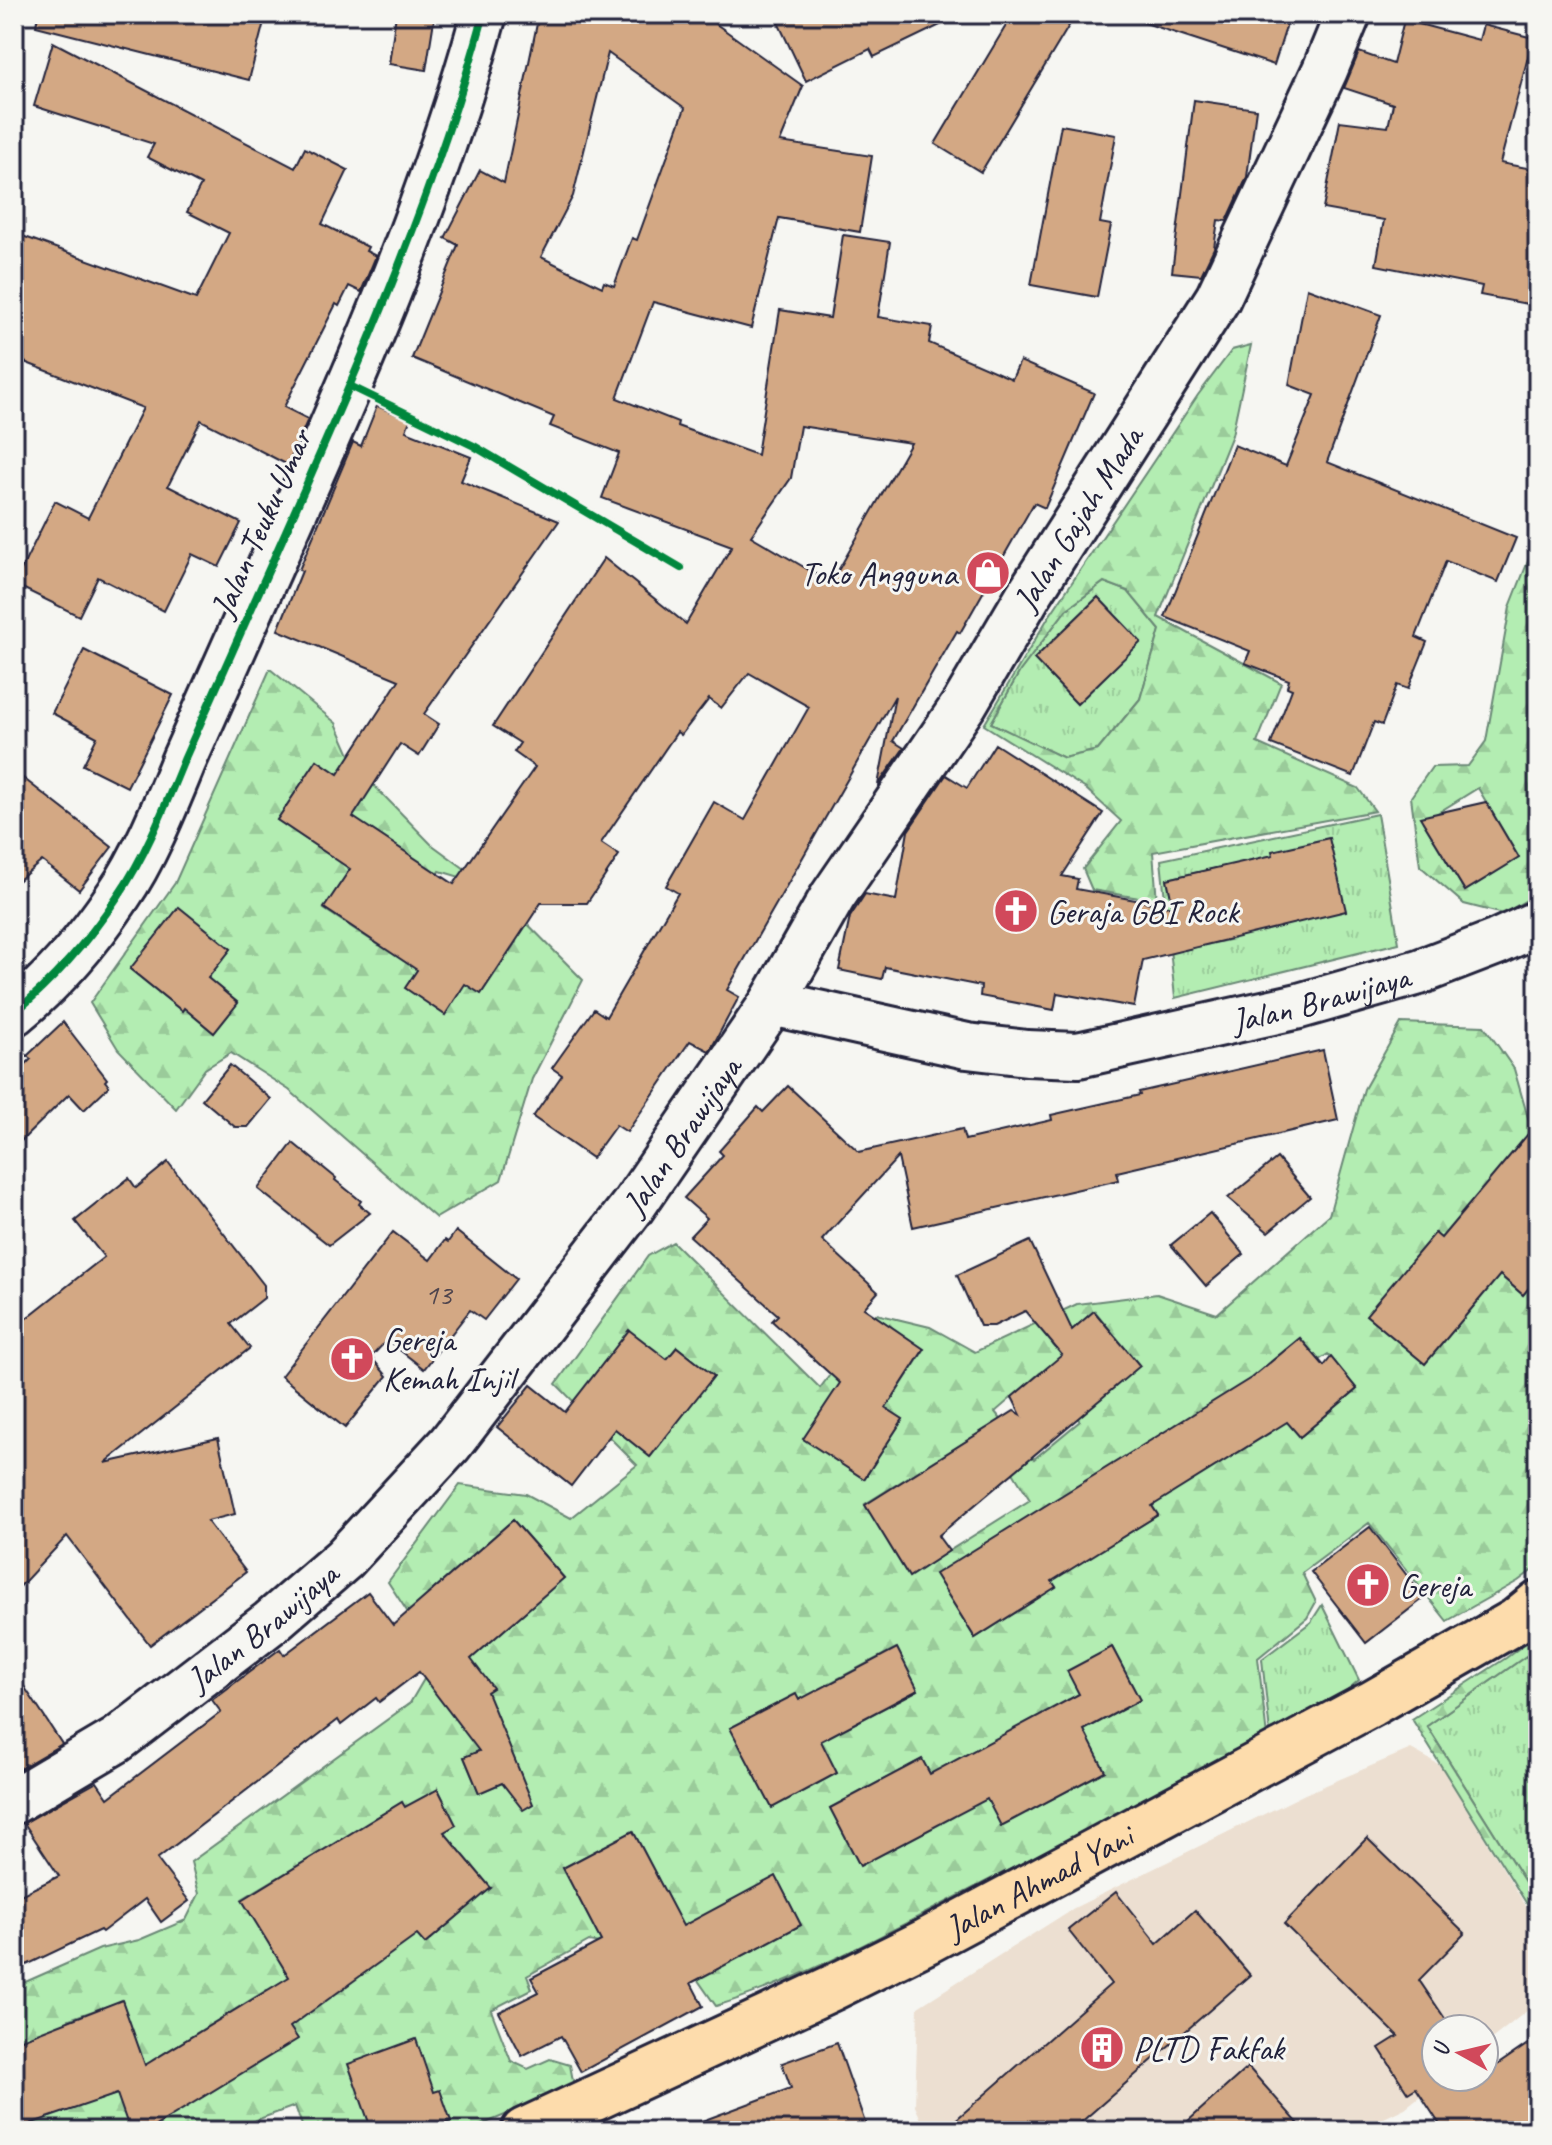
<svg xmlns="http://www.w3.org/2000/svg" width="1552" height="2145" viewBox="0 0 1552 2145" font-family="Caveat,sans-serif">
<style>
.built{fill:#ecdfd1}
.grass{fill:url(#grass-tufts);stroke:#6a8876;stroke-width:2;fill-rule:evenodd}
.forest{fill:url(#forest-firs);stroke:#6a8876;stroke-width:2;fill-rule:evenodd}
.building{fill:#d3a884;stroke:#22223b;stroke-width:2;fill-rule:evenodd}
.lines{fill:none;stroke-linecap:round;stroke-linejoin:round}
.tertiary-casing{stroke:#22223b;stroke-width:50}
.secondary-casing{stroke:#22223b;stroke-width:50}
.primary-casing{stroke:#22223b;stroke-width:50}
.tertiary{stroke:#f6f6f2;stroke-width:44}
.secondary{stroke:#f6f6f2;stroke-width:44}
.primary{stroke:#fddcac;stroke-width:44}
.cycleway-casing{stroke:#f6f6f2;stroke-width:13}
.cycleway{stroke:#00873e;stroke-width:8}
.labels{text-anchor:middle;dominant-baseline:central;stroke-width:6;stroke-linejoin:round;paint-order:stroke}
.number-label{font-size:30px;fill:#4e444d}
.street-label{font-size:34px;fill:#22223b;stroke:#f6f6f2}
.poi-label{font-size:34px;fill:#22223b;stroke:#f6f6f2;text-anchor:start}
</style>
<defs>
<pattern id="grass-tufts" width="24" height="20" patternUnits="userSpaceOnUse" patternTransform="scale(2)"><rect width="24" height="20" fill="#b3edb2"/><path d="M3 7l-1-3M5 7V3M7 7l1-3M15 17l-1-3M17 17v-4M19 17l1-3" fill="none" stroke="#9acb9a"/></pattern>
<pattern id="forest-firs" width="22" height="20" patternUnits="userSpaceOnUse" patternTransform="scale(2)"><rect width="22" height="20" fill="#b3edb2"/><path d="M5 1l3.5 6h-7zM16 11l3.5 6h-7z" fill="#9acb9a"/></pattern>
</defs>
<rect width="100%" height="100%" fill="#f6f6f2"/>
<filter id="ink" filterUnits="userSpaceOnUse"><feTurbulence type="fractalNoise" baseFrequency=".0125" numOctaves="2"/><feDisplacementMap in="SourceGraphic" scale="16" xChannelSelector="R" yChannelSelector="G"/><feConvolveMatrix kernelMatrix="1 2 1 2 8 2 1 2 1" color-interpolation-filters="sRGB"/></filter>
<g filter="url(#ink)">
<polygon class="built" points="1411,1749 1440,1765 1538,1926 1538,2002 1484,2045 1484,2029 1436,2029 1436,2077 1444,2077 1405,2108 1357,2131 926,2131 915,2106 918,2007 1074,1908 1305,1794"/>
<g class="grass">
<path d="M1104,582L1128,591L1160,630L1140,699L1098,750L1064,758L991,723L1020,671L1066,610ZM1098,597L1140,642L1077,704L1034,659Z"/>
<path d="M1377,814L1399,943L1175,998L1161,860ZM1217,868L1233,939L1183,950L1167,879Z"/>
<polygon points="1322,1605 1359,1680 1329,1706 1270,1733 1262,1659 1311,1622"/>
<polygon points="1526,1656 1538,1667 1538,1894 1527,1885 1427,1726"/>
</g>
<g class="forest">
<path d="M1251,345L1232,435L1158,617L1281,683L1257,743L1358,788L1375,811L1153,852L1157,901L1092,890L1083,869L1121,821L1086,789L984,725L1048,618L1198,395L1232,350ZM1104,582L1128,591L1160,630L1140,699L1098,750L1064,758L991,723L1020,671L1066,610Z"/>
<path d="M1532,551L1538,552V893L1503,914L1464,904L1420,866L1411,797L1432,767L1468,766L1486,741L1510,607ZM1478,788L1519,858L1465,891L1423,822Z"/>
<path d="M270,669L336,723L355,766L431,844L495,891L583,980L532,1079L501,1180L436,1218L289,1090L231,1053L205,1069L176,1109L118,1049L90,1003L175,883ZM317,761L328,854L277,820ZM375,832L430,869L379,945L324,909ZM440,871L460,877L403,960L394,949ZM460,904L516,942L481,994L465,984ZM179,908L231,949L182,1011L130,969ZM215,985L238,1003L214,1033L191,1014Z"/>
<path d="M1401,1023L1484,1026L1514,1069L1529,1121L1538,1123L1483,1261L1523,1295L1538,1277V1566L1518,1581L1447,1621L1369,1523L1302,1573L1316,1602L1307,1618L1258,1658L1267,1737C1176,1786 1083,1832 991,1879C901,1925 813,1976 716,2006L656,1920L604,1944L589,1941L527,1976L532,1989L491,2010L511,2061L528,2069L550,2059L570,2065L574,2086L467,2131H304L295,2106L226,2131H162L158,2120L130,2131H14V2106L21,2126L58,2026L14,2042V1987L100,1949L139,1940L186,1920L199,1894L191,1862L410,1703L437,1657L388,1582L460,1485L526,1494L571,1518L637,1465L556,1384L648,1256L673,1242L820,1388L876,1314L930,1327L975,1352L1077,1304L1157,1294L1217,1314L1329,1215L1364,1089ZM1095,1311L1139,1366L1099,1400L1053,1345ZM881,1320L924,1350L886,1408L903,1419L864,1479ZM1300,1338L1319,1360L1328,1354L1357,1389L1300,1437L1270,1363ZM677,1347L713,1376L651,1456L613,1427ZM1040,1373L1080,1421L1034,1459L995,1412ZM986,1429L1030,1500L909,1576L865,1504ZM1123,1459L1158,1515L1103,1549L1069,1494ZM513,1520L564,1578L477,1653L428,1594ZM942,1585L1055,1587L975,1638ZM1112,1647L1140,1700L1095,1724ZM896,1648L918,1690L850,1726L828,1684ZM466,1654L492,1688L454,1718ZM795,1694L837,1773L772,1808L731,1729ZM1068,1700L1105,1771L1001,1826ZM506,1740L521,1775L479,1793L464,1757ZM922,1759L953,1817L860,1866L830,1808ZM438,1789L456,1825L432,1838ZM402,1803L392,1852L374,1819ZM633,1831L671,1904L601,1941L563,1868ZM324,1850L353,1897L242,1900V1899ZM776,1877L801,1925L733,1961ZM491,1888L425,1944L391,1904ZM267,1990H268L183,2109L153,2060ZM122,2001L150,2082L97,2101L69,2019Z"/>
<polygon points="1538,1634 1538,1641 1534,1644 1538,1649 1538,1667 1526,1656 1427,1726 1527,1885 1538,1894 1538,1922 1412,1719 1506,1658"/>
</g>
<g class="building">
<polygon points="38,14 266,14 249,80 36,26"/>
<polygon points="396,14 435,14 426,70 389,64"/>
<path d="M539,14H702L803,86L780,142L872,156L860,232L779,218L751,328L653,302L617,398L678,422L677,426L757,455L780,310L830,318L843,235L890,242L878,317L932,326L929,343L1012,379L1020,361L1094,393L1045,508L1034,503L960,633L957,631L893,741L904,748L878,785L895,696L727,990L739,997L712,1047L709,1051L690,1041L627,1132L616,1125L592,1158L533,1117L562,1075L552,1068L594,1009L606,1017L678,893L666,886L714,802L745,820L809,707L749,673L721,708L709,699L681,735L677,732L601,843L619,855L587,903H541L481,994L465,984L445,1015L405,988L417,970L324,908L350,869L277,820L317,760L338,774L399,680L278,630L302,571L299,570L353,442L361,446L377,406L410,420L406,431L471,457L461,481L559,521L424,714L439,724L419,756L400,744L353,817L454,884L535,767L514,752L520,743L493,726L604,558L686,624L732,546L602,498L619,453L550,426L554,417L412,358L458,245L445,238L480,170L504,183ZM608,53L685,108L637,240L632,238L614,286L604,282L602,287L541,257L573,196ZM800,426L911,443L831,583L751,536L791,478Z"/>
<polygon points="774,14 963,14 874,57 870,49 806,81"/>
<polygon points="1013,14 1076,14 981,172 935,144"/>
<polygon points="1140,14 1256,14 1287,24 1274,65 1139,21"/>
<polygon points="1404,20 1479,40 1483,25 1533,38 1500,163 1538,170 1538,306 1480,295 1482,286 1376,265 1384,220 1323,209 1340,121 1388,127 1393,104 1344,88 1359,52 1393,64"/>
<polygon points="53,42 295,168 305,148 348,170 322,224 368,247 366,251 376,256 361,292 349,286 339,306 336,304 284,407 308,419 288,465 201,420 168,486 241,523 219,567 192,554 164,611 98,577 79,616 14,584 55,501 88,518 143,408 14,358 14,233 196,299 229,233 187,212 201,185 147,157 154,144 34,106"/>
<polygon points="1194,100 1256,109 1247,177 1227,221 1218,220 1214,248 1201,275 1172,272"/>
<polygon points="1061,125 1116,135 1100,223 1111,225 1097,297 1031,285"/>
<polygon points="1307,288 1381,315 1327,462 1516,538 1498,582 1446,561 1416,637 1427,642 1408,689 1397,685 1382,725 1374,722 1353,776 1271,744 1292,689 1287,687 1289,680 1245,663 1250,651 1165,617 1234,445 1286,466 1315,395 1289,385"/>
<polygon points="1098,597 1141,642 1077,704 1034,659"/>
<polygon points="84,650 173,695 127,787 83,765 97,737 52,713"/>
<polygon points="995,744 1103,813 1062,876 1078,879 1076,889 1173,907 1167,879 1273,855 1272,851 1329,838 1346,911 1143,960 1134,1007 1057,993 1054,1010 980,996 981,986 885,967 882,979 839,970 850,917 865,894 896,900 908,831 946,775 967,788"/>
<polygon points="14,771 112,847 79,890 42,861 14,884"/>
<polygon points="1486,802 1519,858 1465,891 1420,817"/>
<polygon points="179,907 231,949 208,978 238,1003 214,1033 184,1008 182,1011 130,969"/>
<polygon points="63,1022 107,1079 105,1081 109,1086 84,1110 69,1094 14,1148 14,1076 31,1059 27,1056"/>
<polygon points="1323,1050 1338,1120 1117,1172 1119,1180 913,1227 898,1157 822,1240 878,1292 864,1308 924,1349 886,1408 903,1419 864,1479 803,1439 840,1383 772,1321 778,1315 690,1236 707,1218 684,1198 723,1155 719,1151 758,1107 763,1112 788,1086 859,1152 962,1129 965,1140 1052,1120 1051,1115 1140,1095 1139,1092"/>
<polygon points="230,1065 271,1099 248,1127 235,1127 202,1099"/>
<polygon points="1538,1122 1538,1277 1523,1295 1500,1275 1425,1364 1366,1315 1435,1233 1441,1238"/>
<polygon points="293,1143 336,1178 335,1180 361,1201 359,1204 370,1213 329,1245 258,1189"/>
<polygon points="1277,1158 1310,1197 1268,1232 1228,1198"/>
<polygon points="168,1162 264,1285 264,1298 231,1324 250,1348 105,1463 218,1438 235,1514 207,1521 246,1572 150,1645 67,1536 14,1593 14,1328 104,1257 75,1221 129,1178 136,1188"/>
<polygon points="1210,1213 1244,1254 1206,1286 1171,1245"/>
<polygon points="456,1231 516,1279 484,1320 470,1310 424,1369 387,1340 371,1357 387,1376 345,1428 281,1376 393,1232 430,1260 445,1240 448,1242"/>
<polygon points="1030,1241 1072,1330 1094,1311 1140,1366 938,1536 949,1551 909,1577 865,1505 1014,1411 1021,1415 1012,1397 1062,1355 1025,1311 994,1326 980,1326 957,1275"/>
<polygon points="629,1330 667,1359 677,1347 714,1376 650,1457 615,1429 571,1486 497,1427 531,1385 565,1412"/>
<polygon points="1300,1338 1324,1366 1331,1357 1357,1389 1300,1437 1287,1422 1152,1506 1158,1515 1052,1581 1056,1587 975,1638 935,1574 1251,1378"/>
<polygon points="513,1520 564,1578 471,1659 493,1688 487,1692 533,1804 523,1810 502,1783 479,1793 464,1757 479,1751 419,1672 379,1702 376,1698 341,1725 338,1720 157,1859 189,1901 161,1922 145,1899 102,1932 100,1930 14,1971 14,1898 59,1876 24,1823 97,1782 108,1798 221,1712 212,1700 280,1649 284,1655 368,1592 393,1625"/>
<polygon points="1370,1527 1424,1598 1366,1643 1311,1572"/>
<polygon points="1112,1647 1140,1700 1084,1730 1105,1771 1001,1826 987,1799 860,1866 830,1808 922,1759 930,1774 1079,1694 1067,1671"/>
<polygon points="897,1648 918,1690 821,1741 837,1773 772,1808 730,1728 796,1694 799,1700"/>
<polygon points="14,1671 62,1744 14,1772"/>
<polygon points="438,1789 456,1825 444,1832 491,1888 425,1944 417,1935 290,2027 298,2039 147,2131 130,2131 117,2094 21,2127 14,2106 14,2042 122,2000 145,2065 289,1977 242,1900 402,1802 405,1807"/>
<polygon points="633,1831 683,1926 776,1876 801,1925 691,1983 703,2006 581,2072 561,2036 522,2056 499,2012 539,1992 531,1978 601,1941 563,1868"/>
<polygon points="1367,1838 1465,1933 1419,1980 1452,2029 1436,2029 1436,2077 1484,2077 1484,2074 1538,2037 1538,2131 1444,2131 1416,2088 1408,2093 1379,2048 1398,2036 1284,1924"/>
<polygon points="1116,1892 1157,1944 1195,1910 1250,1975 1071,2131 943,2131 1111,1984 1068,1930"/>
<polygon points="416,2039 434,2092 440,2090 451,2121 421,2131 372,2131 348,2064"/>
<polygon points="837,2043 868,2131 686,2131 686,2127 791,2088 782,2063"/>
<polygon points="1248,2067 1305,2131 1177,2131"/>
</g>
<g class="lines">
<g class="tertiary-casing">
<path id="tertiary" d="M14,1013C53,981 90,938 118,896C145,857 166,804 184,760C207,708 230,657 253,605C339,412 428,218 484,14"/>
</g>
<g class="secondary-casing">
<g id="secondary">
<path id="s1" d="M772,1003L967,1046L1027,1053L1078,1055L1299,1006L1419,972L1497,942L1538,923"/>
<path id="s2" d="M14,1801L117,1740L271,1622L344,1559L450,1444L633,1206L772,1003L833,896L965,703L1028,596L1218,298L1325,70L1348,14"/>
</g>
</g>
<g class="primary-casing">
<g id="primary">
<path id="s3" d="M524,2131L832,1988L927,1941L1371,1704L1516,1621L1538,1603"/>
</g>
</g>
<use href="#tertiary" class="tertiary"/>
<use href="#secondary" class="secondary"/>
<use href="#primary" class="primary"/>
<g class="cycleway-casing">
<g id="cycleway">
<polyline points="350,386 474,446 681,568"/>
<path d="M14,1013C53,981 90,938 118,896C145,857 166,804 184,760C207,708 230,657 253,605C339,412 428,218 484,14"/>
</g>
</g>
<use href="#cycleway" class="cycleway"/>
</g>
</g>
<defs>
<g id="shop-disc" transform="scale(2.3)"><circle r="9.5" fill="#d1495b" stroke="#f6f6f2"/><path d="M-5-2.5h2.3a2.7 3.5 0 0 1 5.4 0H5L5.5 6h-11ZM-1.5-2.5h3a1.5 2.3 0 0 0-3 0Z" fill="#fff"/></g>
<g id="church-disc" transform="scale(2.3)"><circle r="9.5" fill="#d1495b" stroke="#f6f6f2"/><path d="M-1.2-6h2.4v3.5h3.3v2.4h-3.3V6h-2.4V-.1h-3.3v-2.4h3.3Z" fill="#fff"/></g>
<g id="building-disc" transform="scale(2.3)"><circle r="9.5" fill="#d1495b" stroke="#f6f6f2"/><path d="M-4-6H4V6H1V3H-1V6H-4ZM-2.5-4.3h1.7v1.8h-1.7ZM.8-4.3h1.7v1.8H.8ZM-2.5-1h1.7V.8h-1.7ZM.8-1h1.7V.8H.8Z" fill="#fff"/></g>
</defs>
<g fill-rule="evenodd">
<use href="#shop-disc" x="988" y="573"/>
<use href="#church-disc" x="1016" y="911"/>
<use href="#church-disc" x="352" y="1359"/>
<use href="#church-disc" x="1368" y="1585"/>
<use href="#building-disc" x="1102" y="2048"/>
</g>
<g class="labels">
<g class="number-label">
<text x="438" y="1294">13</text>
</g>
<g class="street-label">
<text stroke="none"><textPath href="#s2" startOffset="1686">Jalan Gajah Mada</textPath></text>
<text transform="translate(261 523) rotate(-66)">Jalan Teuku Umar</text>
<text stroke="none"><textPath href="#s1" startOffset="560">Jalan Brawijaya</textPath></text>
<text stroke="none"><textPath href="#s2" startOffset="952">Jalan Brawijaya</textPath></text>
<text stroke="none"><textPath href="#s2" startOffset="304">Jalan Brawijaya</textPath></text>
<text stroke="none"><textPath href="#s3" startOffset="572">Jalan Ahmad Yani</textPath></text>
</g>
<g class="poi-label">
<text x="957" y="573" text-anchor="end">Toko Angguna</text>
<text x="1047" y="911">Geraja GBI Rock</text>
<text x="383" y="1339">Gereja<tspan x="383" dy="39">Kemah Injil</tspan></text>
<text x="1399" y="1585">Gereja</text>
<text x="1133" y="2048">PLTD Fakfak</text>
</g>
</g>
<rect width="1552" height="2145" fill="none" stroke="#f6f6f2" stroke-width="48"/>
<rect x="24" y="24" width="1504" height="2097" fill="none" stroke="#22223b" stroke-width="3" filter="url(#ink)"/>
<g transform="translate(1460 2053) rotate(278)"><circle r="38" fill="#f6f6f2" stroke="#a1a1a9" stroke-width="2"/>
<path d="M0-6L14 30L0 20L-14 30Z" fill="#d1495b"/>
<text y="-12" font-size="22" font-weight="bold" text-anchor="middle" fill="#22223b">U</text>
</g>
</svg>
